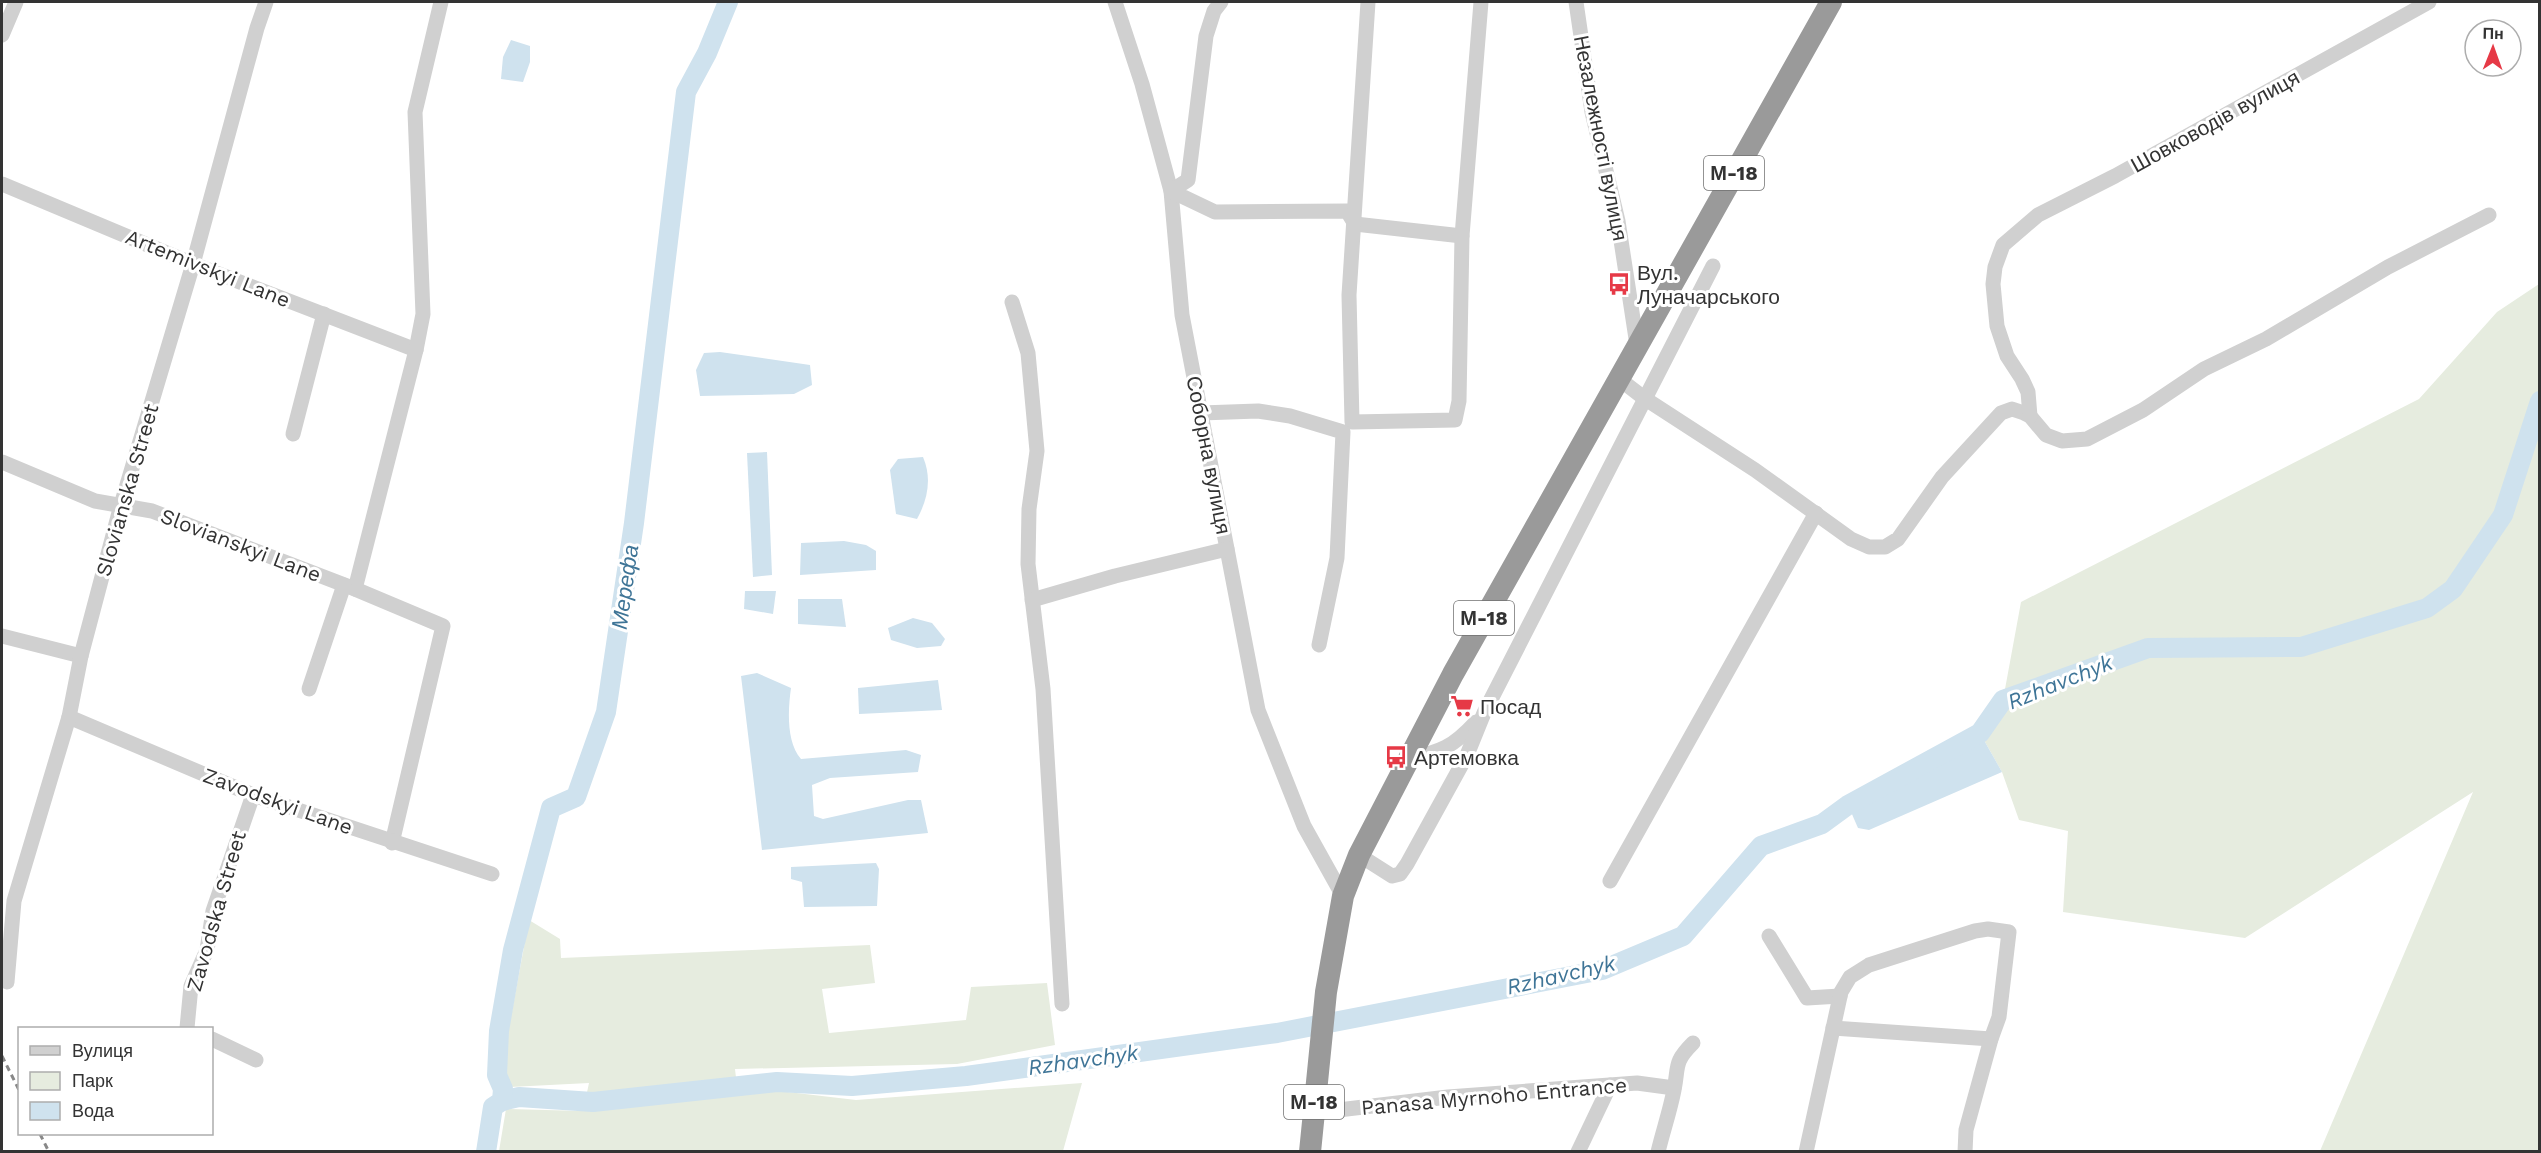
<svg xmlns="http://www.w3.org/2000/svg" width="2541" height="1153" viewBox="0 0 2541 1153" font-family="'Work Sans',sans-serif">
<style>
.green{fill:#e6ecdf}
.water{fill:#cfe2ee}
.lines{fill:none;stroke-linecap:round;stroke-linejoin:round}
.river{stroke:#cfe2ee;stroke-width:20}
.minor{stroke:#d0d0d0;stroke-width:15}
.highway{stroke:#9a9a9a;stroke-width:22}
.rail{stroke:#888;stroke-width:3;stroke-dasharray:6 4.5;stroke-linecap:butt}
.labels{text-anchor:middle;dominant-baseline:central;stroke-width:6;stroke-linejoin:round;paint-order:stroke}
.shield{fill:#fff;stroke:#707070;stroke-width:1.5}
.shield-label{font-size:20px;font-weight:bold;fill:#333}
.street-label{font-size:21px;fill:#333;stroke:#fff}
.poi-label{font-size:21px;fill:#333;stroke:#fff;text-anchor:start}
.water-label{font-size:22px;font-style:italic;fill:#3f7597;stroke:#fff}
</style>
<rect width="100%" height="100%" fill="#fff"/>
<g class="green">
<polygon points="2539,284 2539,1151 2320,1151 2473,792 2245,938 2063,912 2068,831 2019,820 2002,772 1980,733 2003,700 2021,602 2419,399 2497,312"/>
<polygon points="529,920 560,939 561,958 870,945 875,983 822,989 829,1033 966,1020 971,987 1047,983 1055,1045 957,1064 735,1069 737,1086 856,1100 1082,1083 1063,1151 499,1151 506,1109 583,1111 589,1083 510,1087 501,1070"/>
</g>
<g class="water">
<polygon points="511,40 530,46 530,62 523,82 501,79 503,57"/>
<polygon points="720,352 810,365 812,385 794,394 700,396 696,370 704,353"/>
<polygon points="767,452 772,575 753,577 747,453"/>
<path d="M923,457C932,478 928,499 917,519L896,514L890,470L898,459Z"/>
<polygon points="844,541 866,545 876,551 876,570 800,575 801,543"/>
<polygon points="745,591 776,591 773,614 744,609"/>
<polygon points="798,599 842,599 846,627 798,624"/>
<polygon points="913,618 932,623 945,639 941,646 917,648 891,640 888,628"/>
<path d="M757,673L791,688C788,709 786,742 801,759L906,750L921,755L918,772L830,778L812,785L814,816L823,819L908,800H921L928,833L762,850L741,676Z"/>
<polygon points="938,680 942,710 859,714 858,688"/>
<polygon points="1980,733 2002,772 1869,830 1858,828 1848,805"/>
<polygon points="876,863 879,869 877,906 804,907 802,882 791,879 791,867"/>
</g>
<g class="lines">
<g class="river">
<polyline points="502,1101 519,1097 593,1102 777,1082 852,1086 966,1076 1277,1033 1602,970 1683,936 1761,846 1822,824 1848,805 1980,733 2003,700 2148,648 2301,647 2427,608 2453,589 2503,515 2540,401"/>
<polyline points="486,1152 493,1107 502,1101 503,1089 497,1075 499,1031 513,950 551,808 576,797 606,712 634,523 686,92 707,53 728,2"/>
</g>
<g class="minor">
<polyline points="1115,2 1142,84 1171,191 1182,315 1258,710 1304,826 1343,896"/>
<polyline points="1221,2 1214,11 1206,36 1188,180 1171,191 1215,212 1347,211 1355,224 1462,236"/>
<polyline points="1368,2 1349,295 1352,422 1455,420 1459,401 1462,236 1481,2"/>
<polyline points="1576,2 1592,112 1618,221 1637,345"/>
<polyline points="2,35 16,2"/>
<polyline points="2,184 193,264 416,350"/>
<polyline points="1012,302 1028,353 1037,451 1029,509 1028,564 1043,689 1062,1004"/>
<polyline points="1618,378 1644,398 1755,470 1851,539 1869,547 1885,547 1898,539 1942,477 2001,413 2012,409 2024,413 2030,416 2046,435 2062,441 2087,439 2143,410 2204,369 2266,339 2388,267 2489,215"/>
<polyline points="1201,413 1258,411 1290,416 1343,432 1337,558 1319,645"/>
<polyline points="2030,416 2028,392 2022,379 2007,356 1997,326 1993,284 1995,267 2003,245 2038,215 2115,176 2429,2"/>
<polyline points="293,434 324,314"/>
<polyline points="2,462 95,501 152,511 355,589 443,626 392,843"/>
<polyline points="355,589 416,350 423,314 415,112 441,2"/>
<polyline points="1032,600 1115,576 1227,549"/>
<polyline points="2,636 81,656"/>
<polyline points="309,689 344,585"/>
<polyline points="69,717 253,795 492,874"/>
<path d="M1408,759C1441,752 1453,747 1476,722"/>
<polyline points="1359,855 1392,876 1400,874 1407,864 1467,755 1484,713 1713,266"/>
<polyline points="1610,881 1816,513"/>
<polyline points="1769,936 1807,998 1840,996"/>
<polyline points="7,982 14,901 69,717 81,656 121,505 193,264 257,28 266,2"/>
<polyline points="187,1028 191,986 207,950 213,911 253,795"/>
<polyline points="1833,1028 1991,1039"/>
<polyline points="212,1039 256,1060"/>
<polyline points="1313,1113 1448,1097 1637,1083 1674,1088"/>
<polyline points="1578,1152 1610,1085"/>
<path d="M1658,1152C1663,1131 1670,1111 1674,1090C1679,1066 1673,1063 1693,1043"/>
<polyline points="1806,1152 1841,992 1850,977 1869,965 1975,931 1988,929 2009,932 1999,1017 1991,1039 1966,1130 1965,1152"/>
</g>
<polyline class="highway" points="1310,1152 1326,992 1343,896 1359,855 1453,674 1831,2"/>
<g class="rail">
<polyline points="2,1056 20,1092"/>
<polyline points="40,1134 49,1152"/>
</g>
</g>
<defs>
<g id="bus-bare" transform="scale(1.8)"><path d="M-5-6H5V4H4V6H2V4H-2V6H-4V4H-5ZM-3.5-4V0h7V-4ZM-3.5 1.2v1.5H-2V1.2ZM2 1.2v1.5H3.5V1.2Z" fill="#e63946" stroke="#fff" stroke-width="2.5" paint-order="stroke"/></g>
<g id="supermarket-bare" transform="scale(1.8)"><path d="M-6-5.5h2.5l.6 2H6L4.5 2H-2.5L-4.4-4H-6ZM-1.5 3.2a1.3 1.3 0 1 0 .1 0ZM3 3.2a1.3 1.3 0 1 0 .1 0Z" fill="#e63946" stroke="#fff" stroke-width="2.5" paint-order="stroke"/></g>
</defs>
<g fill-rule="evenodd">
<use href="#bus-bare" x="1619" y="284"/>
<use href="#supermarket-bare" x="1462" y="706"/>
<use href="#bus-bare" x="1396" y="757"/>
</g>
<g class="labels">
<g class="shield">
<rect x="1704" y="156" width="60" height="34" rx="4.5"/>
<rect x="1454" y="601" width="60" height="34" rx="4.5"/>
<rect x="1284" y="1085" width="60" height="34" rx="4.5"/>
</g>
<g class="shield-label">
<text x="1734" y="173">М-18</text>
<text x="1484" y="618">М-18</text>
<text x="1314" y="1102">М-18</text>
</g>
<g class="street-label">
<text transform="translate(2215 121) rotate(-29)">Шовководів вулиця</text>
<text transform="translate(1601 138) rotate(79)">Незалежності вулиця</text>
<text transform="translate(208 268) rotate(22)">Artemivskyi Lane</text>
<text transform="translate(1209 455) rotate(79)">Соборна вулиця</text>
<text transform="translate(127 490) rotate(-74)">Slovianska Street</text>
<text transform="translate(241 545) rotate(21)">Slovianskyi Lane</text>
<text transform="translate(278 801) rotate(20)">Zavodskyi Lane</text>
<text transform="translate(216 911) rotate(-74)">Zavodska Street</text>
<text transform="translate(1494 1096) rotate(-5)">Panasa Myrnoho Entrance</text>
</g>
<g class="poi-label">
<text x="1637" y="272">Вул.<tspan x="1637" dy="24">Луначарського</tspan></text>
<text x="1480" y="706">Посад</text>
<text x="1414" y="757">Артемовка</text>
</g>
<g class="water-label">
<text transform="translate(625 587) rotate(-82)">Мерефа</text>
<text transform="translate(2060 682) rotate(-22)">Rzhavchyk</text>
<text transform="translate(1561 975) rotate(-13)">Rzhavchyk</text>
<text transform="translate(1083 1060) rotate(-8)">Rzhavchyk</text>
</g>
</g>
<rect width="2541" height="1153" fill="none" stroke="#333333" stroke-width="6"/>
<rect x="18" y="1027" width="195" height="108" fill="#ffffff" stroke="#adadad" stroke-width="1.5"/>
<rect x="30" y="1046" width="30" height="9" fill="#d0d0d0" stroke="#adadad" stroke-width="1.5"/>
<text x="72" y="1057" font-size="18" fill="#333333">Вулиця</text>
<rect x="30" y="1072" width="30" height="18" fill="#e6ecdf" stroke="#adadad" stroke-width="1.5"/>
<text x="72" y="1087" font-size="18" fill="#333333">Парк</text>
<rect x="30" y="1102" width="30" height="18" fill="#cfe2ee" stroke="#adadad" stroke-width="1.5"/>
<text x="72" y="1117" font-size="18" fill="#333333">Вода</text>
<g transform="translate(2493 48) rotate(1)"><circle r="28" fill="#ffffff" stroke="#adadad" stroke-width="1.5"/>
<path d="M0-4.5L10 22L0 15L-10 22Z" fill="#e63946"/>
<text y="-9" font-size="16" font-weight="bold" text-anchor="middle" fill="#333333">Пн</text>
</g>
</svg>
